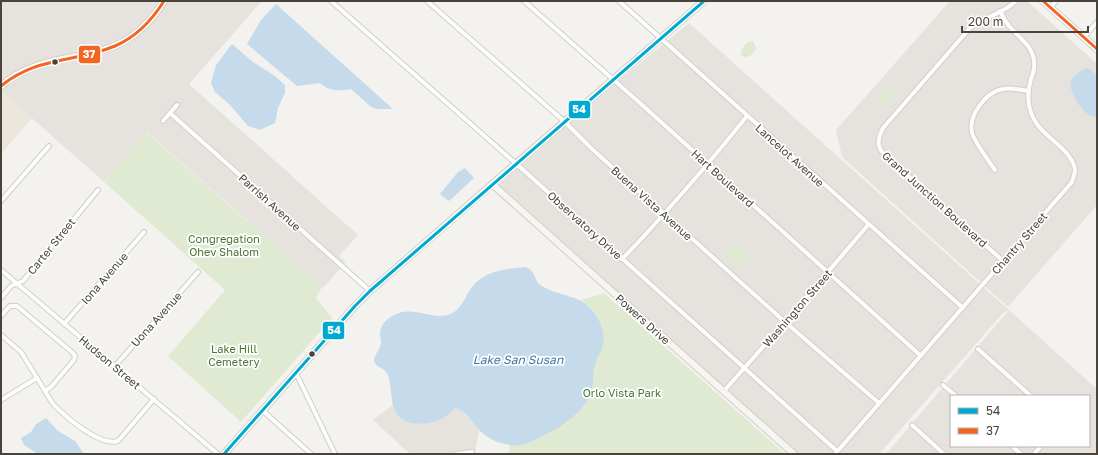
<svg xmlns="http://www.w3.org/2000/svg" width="1098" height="455" viewBox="0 0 1098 455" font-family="'Golos Text',sans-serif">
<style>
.residential{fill:#e6e3de;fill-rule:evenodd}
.commercial{fill:#ece7dd}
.green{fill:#e0ead2}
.water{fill:#c5dbec}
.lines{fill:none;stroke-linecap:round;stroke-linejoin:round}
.street-casing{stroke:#d1cfcc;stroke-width:6}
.secondary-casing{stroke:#d1cfc7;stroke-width:8}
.street{stroke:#fdfdfd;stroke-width:4}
.secondary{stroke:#f7f5f2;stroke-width:6}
.bus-1-casing{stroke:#fff;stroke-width:6}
.bus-2-casing{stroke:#fff;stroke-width:6}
.bus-1{stroke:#00a9ce;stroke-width:3}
.bus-2{stroke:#f26522;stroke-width:3}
.bus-dot{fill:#49443b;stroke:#fff;stroke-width:1.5}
.labels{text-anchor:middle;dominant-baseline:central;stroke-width:3.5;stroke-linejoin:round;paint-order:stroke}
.street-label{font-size:11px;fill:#49443b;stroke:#fff}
.park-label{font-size:11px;fill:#4b7533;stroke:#fff}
.water-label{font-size:12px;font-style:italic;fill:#3f7aaa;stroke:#fff}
.line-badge{stroke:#fff;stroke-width:1.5}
.badge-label{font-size:11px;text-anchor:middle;font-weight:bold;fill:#fff}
</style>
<rect width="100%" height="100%" fill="#f3f2ef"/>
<g class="residential">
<polygon points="1,1 262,1 189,84 358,235 339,256 346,262 323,288 147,132 103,181 1,91"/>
<polygon points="950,1 1027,1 1097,64 1097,205 1008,307 842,157 836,130"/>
<path d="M689,23L1097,389V454H886L1009,310L1003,313L879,454H794L492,184ZM951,396H1089V446H951Z"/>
<polygon points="493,340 475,454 410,454 373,420 435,373"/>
</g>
<polygon class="commercial" points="1,91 32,118 1,154"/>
<g class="green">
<path d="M750,41H753L756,47C755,54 748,59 741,56C740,49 744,45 750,41Z"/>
<path d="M890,88H892L894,92L890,100L880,105L877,104C876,95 882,91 890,88Z"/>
<polygon points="146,132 322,287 316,298 332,318 241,422 168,356 225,290 103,181"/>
<path d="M735,244C742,246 747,254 749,261L748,263L740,266L729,259L728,252Z"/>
<polygon points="604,293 785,454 508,454 516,412 562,306"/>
</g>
<g class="water">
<path d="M276,4L393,109H377L371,107L351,89C339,91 330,92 320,83L297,86L247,44L261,20Z"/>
<polygon points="232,44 253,62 275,76 285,85 285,93 278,108 275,123 260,130 248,126 230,105 215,92 211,83 216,65"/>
<path d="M1086,68L1090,69L1097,75V117C1094,116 1090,116 1088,114C1080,109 1068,90 1071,81C1073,75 1081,71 1086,68Z"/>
<polygon points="465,168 474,178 449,201 440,194 458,172"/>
<path d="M525,267C537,271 533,281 542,286C560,297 582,294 595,314C602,324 606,337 602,348C600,354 596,359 595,365C592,374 594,386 590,395C581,416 555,431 534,440C530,442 525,444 520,445C506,447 489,440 479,430C472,422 466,409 455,408C451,412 448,415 443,418C429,425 403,428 395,411C390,400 392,386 388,375C386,368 374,367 374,360C375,354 380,349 381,343C381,338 379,333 381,328C382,325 386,320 388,319C411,301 430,322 450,314C462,310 465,296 472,287C485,270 506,269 525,267Z"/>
<polygon points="46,418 58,431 75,441 84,454 38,454 24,445 21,438 31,432 36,424"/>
</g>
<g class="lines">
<g class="street-casing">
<g id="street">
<polyline points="331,1 521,168 837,451"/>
<polyline points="427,1 565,122 592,149 785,322 879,403"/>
<polyline points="524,1 641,104 921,356"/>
<polyline points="619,1 963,308"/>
<polyline points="1051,7 1056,1"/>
<polyline points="1084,37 1097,22"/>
<polyline points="170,113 370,291"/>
<polyline points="163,121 177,105"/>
<path d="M995,170C990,163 974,140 972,133C968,115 986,92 1003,89C1011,87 1021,90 1028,91"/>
<polyline points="1,201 49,146"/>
<path d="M622,259C644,237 665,213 686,189C707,165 727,141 747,116"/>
<path d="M1003,261L884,154C876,146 878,138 883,128L970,28C985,16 1003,14 1016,1"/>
<polyline points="1,270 218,454"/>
<polyline points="1,298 11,286 23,281 98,190"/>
<polyline points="1,316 10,306 17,306 73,353 75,356 74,360 51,387 45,391 21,352 1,335"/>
<polyline points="64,324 144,232"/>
<polyline points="978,349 1031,396"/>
<polyline points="115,366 198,272"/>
<polyline points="296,373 335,454"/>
<polyline points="943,385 956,396"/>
<path d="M45,391C48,396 51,402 55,406C67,418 101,447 118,441L154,399"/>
<polyline points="724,391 785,322 868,225"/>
<polyline points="1,400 37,378"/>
<polyline points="262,410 311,454"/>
<polyline points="912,425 944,454"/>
<polyline points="1012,446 1021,454"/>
<polyline points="456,454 472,452"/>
<path d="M835,454L1072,182C1073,178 1075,173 1075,170C1073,150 1044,138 1035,121C1027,108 1027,93 1031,79C1033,74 1035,67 1034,61C1032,45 1020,39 1010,27C1006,23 1003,17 1000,11"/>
<polyline points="1034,454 1041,446"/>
</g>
</g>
<g class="secondary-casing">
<g id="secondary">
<polyline points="1043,1 1097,49"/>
<path d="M1,86C21,67 50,61 77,56C91,53 108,50 121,43C140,33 153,19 164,1"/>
<polyline points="492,184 794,454"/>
<polyline points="224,454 355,306 370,291 498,179 704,1"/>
</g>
</g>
<use href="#street" class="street"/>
<use href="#secondary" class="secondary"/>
<g class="bus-1-casing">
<polyline id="bus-1" points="224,454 355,306 370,291 704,1"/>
</g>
<g class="bus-2-casing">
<g id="bus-2">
<polyline points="1043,1 1097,49"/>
<path d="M1,86C37,56 75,63 115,46C136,37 152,20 164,1"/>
</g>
</g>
<use href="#bus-1" class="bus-1"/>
<use href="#bus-2" class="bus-2"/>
</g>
<g class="bus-dot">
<circle cx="55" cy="62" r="3.5"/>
<circle cx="312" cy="354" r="3.5"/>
</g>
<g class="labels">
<g class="street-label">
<text transform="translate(790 155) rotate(42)">Lancelot Avenue</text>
<text transform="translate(723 178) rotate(42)">Hart Boulevard</text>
<text transform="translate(935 199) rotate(42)">Grand Junction Boulevard</text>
<text transform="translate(270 202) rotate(42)">Parrish Avenue</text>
<text transform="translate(652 203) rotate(42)">Buena Vista Avenue</text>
<text transform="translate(585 225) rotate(42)">Observatory Drive</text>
<text transform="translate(1019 243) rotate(-49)">Chantry Street</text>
<text transform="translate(51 246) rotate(-51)">Carter Street</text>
<text transform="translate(104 278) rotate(-49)">Iona Avenue</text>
<text transform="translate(797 308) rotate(-49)">Washington Street</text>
<text transform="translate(156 319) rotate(-48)">Uona Avenue</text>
<text transform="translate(643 319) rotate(42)">Powers Drive</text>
<text transform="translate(110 362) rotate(40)">Hudson Street</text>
</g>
<g class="park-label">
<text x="224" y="238">Congregation<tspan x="224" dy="13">Ohev Shalom</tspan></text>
<text x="234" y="348">Lake Hill<tspan x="234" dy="13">Cemetery</tspan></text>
<text x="622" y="392">Orlo Vista Park</text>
</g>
<g class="water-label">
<text x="518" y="359">Lake San Susan</text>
</g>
</g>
<g class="line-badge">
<rect x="78" y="45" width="23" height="19" rx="4" fill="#f26522"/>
<rect x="568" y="100" width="23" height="19" rx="4" fill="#00a9ce"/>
<rect x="322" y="321" width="23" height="19" rx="4" fill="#00a9ce"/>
</g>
<g class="badge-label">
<text x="89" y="58">37</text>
<text x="579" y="113">54</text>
<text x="334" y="334">54</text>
</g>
<rect width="1098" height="455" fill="none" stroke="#49443b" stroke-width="4"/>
<rect x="950" y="395" width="140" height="52" fill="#ffffff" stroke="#b6b4b1"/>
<rect x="958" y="408" width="20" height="6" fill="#00a9ce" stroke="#b6b4b1"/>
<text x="986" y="415" font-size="12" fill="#49443b">54</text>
<rect x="958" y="428" width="20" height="6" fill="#f26522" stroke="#b6b4b1"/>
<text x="986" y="435" font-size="12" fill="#49443b">37</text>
<path d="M962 26v6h126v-6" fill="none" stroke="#49443b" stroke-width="2"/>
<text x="968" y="26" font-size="12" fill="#49443b" stroke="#ffffff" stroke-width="3" paint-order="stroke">200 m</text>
</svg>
